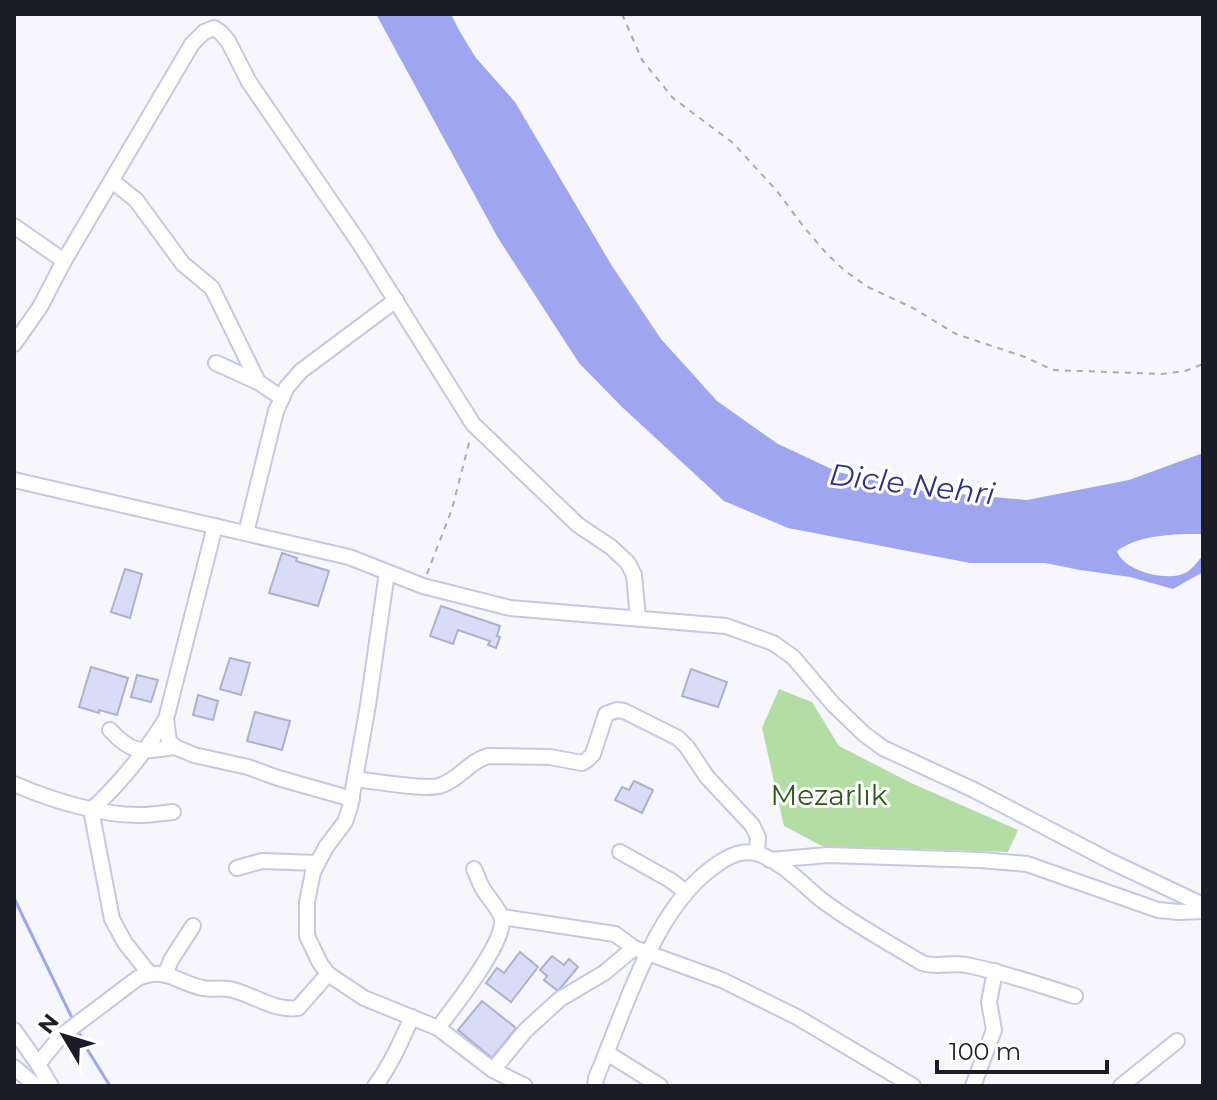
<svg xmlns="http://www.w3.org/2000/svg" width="1217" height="1100" viewBox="0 0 1217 1100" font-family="Montserrat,sans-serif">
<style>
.green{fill:#b4dda4}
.water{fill:#9fa5ee}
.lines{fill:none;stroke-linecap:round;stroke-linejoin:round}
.stream{stroke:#9fa5ee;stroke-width:3}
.building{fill:#d8dcf7;stroke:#adb1cb;stroke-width:2}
.minor-casing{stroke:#c5c8e3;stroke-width:18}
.path{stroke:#aaabb2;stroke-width:2;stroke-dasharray:6 6;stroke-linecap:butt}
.minor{stroke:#fff;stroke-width:14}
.labels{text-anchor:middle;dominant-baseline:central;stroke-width:6;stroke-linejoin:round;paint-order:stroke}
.park-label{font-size:28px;fill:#2e5a17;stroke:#fff}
.water-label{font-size:30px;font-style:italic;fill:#342f82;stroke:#fff}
</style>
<rect width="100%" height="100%" fill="#f6f6fc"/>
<polygon class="green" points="779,689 812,702 839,746 909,782 1018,830 1008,852 822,846 784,826 762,728"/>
<path class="water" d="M376,14H451L460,32L476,58L515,102L612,266L661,339L717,401L778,444L838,472L916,490L1027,500L1129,480L1203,453V534C1175,534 1140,534 1117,551C1123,571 1167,582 1185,573C1193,569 1198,561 1203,555V572L1173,589L1130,577L1080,570L1045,563H970L788,528L724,501L622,407L579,363L498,238Z"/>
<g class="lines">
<g class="stream">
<polyline points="14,898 73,1020"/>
<polyline points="78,1031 87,1049 110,1086"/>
</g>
</g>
<g class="building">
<polygon points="282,553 297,558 296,561 329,571 318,606 269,593"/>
<polygon points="125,569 142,574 130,618 111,612"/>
<polygon points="441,606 500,626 497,636 500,637 496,648 488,645 490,641 458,630 453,644 430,636"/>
<polygon points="230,658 250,663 241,695 220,689"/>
<polygon points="91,667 128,678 117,715 99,710 99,713 79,707"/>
<polygon points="691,669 727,682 718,707 682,696"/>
<polygon points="137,675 158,680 151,702 131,697"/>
<polygon points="198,695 218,701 213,720 193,715"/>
<polygon points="255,712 290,721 282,750 247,741"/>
<polygon points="634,781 653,790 642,813 615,800 622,787 629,790"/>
<polygon points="520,952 538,967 511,1002 486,983 497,968 504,973"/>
<polygon points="552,956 564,965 569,959 578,967 558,991 544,980 547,976 540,970"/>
<polygon points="482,1001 516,1028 492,1058 458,1030"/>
</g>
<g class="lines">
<g class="minor-casing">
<g id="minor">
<polyline points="112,181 136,200 183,264 212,288 258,382"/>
<polyline points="14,226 64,261"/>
<polyline points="14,344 40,307 64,261 192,44 204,32 214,28 220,32 228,41 249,82 360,244 473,424 578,525 611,547 628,563 634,575 638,618"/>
<polyline points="216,363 258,382 282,398"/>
<polyline points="14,480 349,557 423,586 510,608 726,626 773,643 793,657 833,704 864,734 883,748 974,790 1110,861 1203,905"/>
<polyline points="215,526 166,719 169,741 175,747 194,755 248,767 278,778 352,799"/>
<polyline points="246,533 276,411 287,387 301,371 396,300"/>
<polyline points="387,572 368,705 350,807 345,822 326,847 313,872 307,902 307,936 320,963 328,974 364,998 438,1028 493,1070 525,1086"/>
<path d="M110,730C134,756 143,751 175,747"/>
<path d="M355,779C375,781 421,790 439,786C458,781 469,761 488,756L550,757L582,763L587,760L593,754L606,714L617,710L624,711L678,738L687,747L707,777L752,825L758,837L757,853"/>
<path d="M14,784C51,800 102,816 142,815C152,815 163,813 173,812"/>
<polyline points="620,852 670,880 686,892"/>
<polyline points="770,860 828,855 981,860 1027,864 1158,910 1179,912 1203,911"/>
<polyline points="237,868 262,861 317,863"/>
<polyline points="502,917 615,934 634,948"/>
<path d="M149,973L125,943L112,919L91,810C121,783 145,752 166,719"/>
<polyline points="165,975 171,960 193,926"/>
<path d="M438,1028C453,1008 505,943 502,919C500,909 487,897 482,887C479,882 477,875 474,869"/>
<polyline points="14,1030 38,1064 51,1086"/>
<polyline points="607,1053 660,1086"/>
<path d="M38,1064L61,1036L138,978C168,966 176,983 203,988C212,990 223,987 233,990C256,996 274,1011 298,1008L328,974"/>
<polyline points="14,1067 36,1086"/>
<polyline points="493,1070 526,1030 560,999 604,973 634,948 722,980 797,1017 913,1086"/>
<path d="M375,1086C391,1065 401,1041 412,1017"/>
<path d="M595,1086L596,1078C626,1009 654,905 719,863C731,855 744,849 759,854C784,863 803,885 823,901C854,924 889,943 922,963C938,968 950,962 966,965C1003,972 1039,985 1075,996"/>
<polyline points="973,1086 994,1030 989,1002 995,971"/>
<polyline points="1121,1086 1177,1041"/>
</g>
</g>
<g class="path">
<polyline points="622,14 642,60 673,98 733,143 777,191 803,226 826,253 845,271 868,287 913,308 956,334 1025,357 1053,370 1162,374 1185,371 1203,364"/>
<polyline points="427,574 452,509 470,439"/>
</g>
<use href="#minor" class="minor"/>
</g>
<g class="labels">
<g class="park-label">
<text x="829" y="795">Mezarlık</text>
</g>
<g class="water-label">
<text transform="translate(912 484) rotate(7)">Dicle Nehri</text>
</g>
</g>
<rect width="1217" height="1100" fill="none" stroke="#1b1c26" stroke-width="32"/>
<g transform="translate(64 1036) rotate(308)" stroke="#ffffff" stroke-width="6" paint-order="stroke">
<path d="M0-6L14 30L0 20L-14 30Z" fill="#1b1c26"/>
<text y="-12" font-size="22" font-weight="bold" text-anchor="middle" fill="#1b1c26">N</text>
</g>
<path d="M937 1060v12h170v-12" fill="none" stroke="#1b1c26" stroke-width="4"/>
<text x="949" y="1060" font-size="24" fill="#1b1c26" stroke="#ffffff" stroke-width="6" paint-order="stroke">100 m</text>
</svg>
